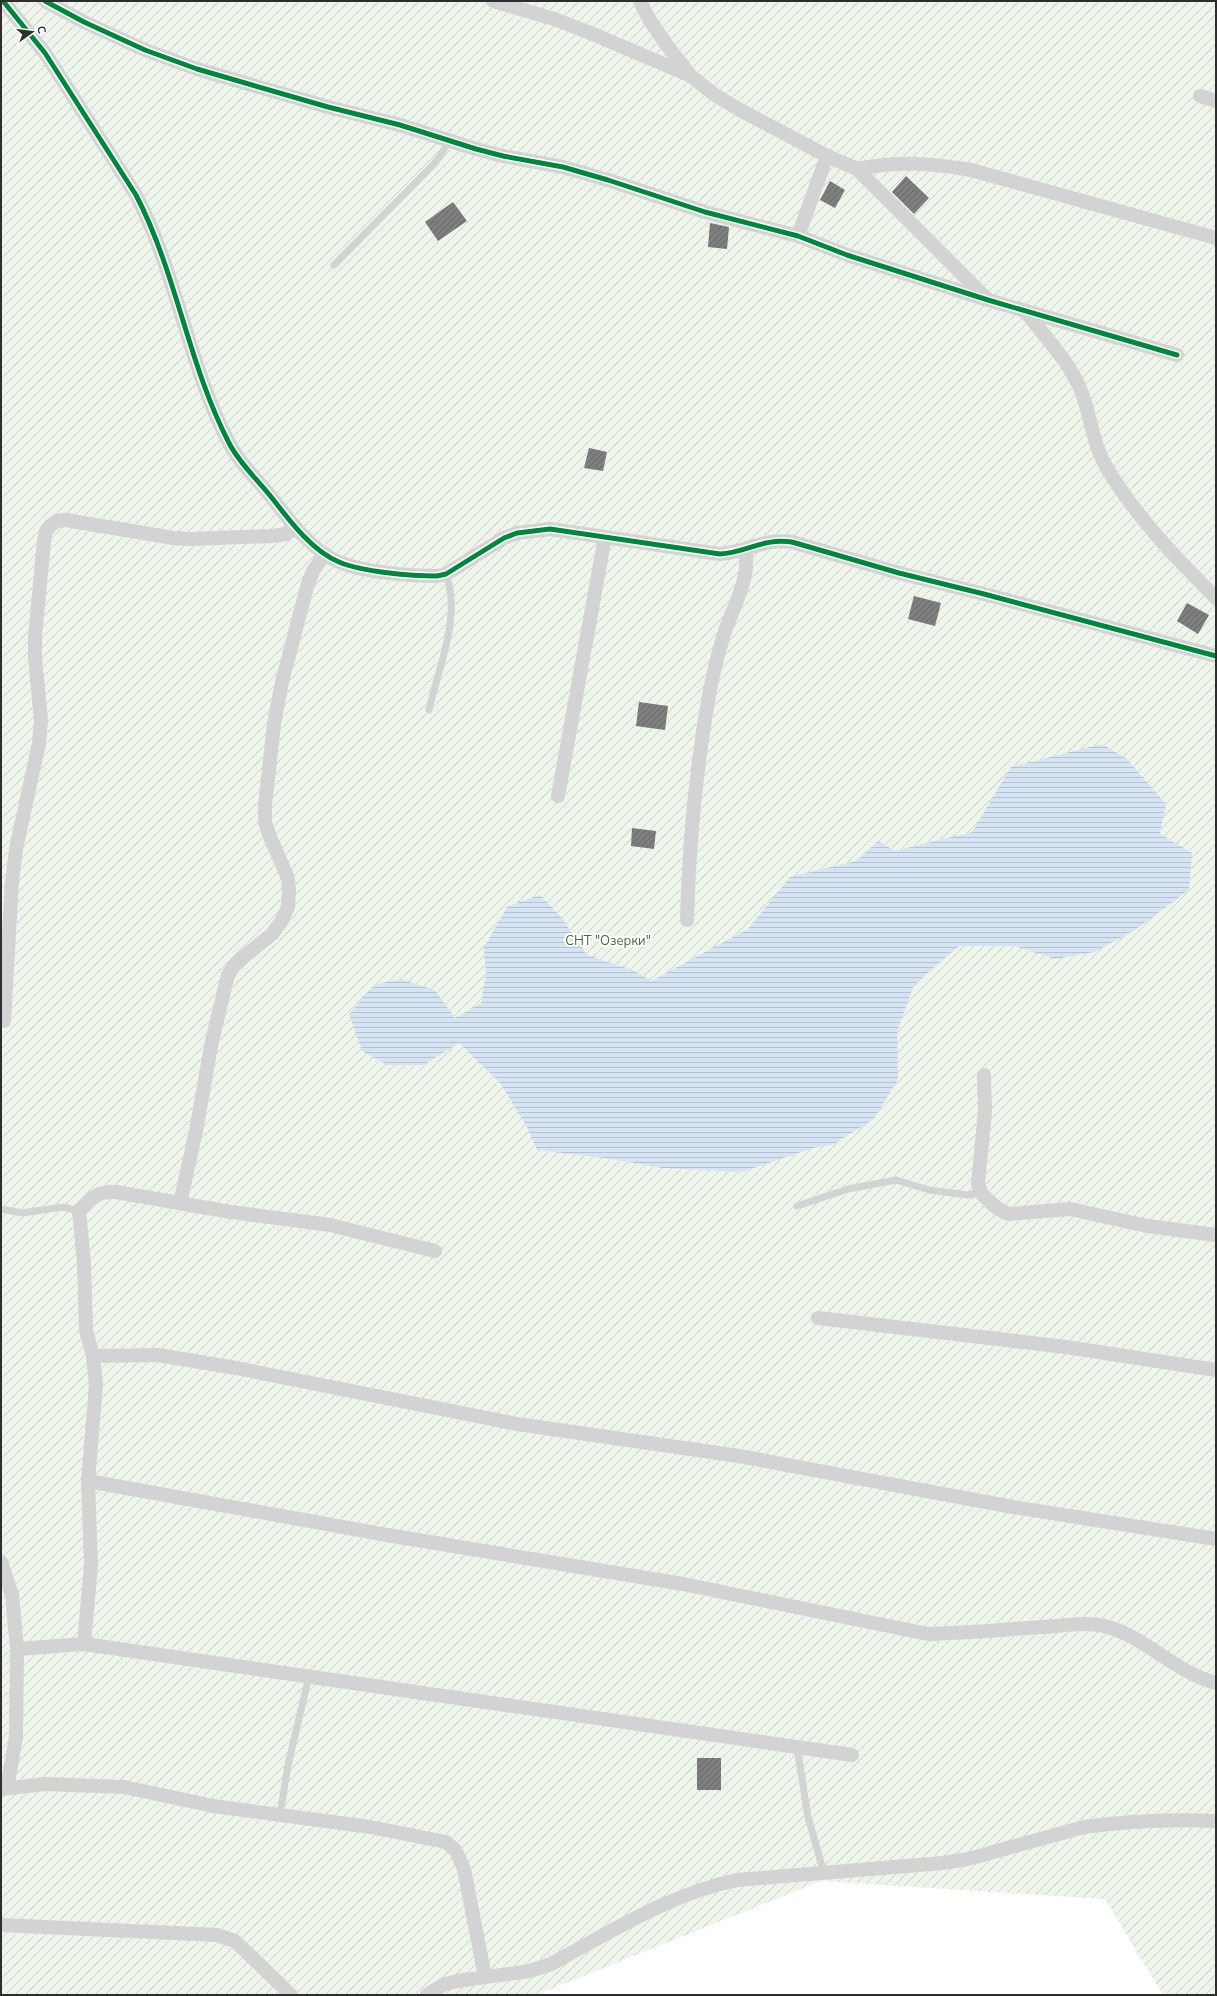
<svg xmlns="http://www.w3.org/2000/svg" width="1217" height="1996" viewBox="0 0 1217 1996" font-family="'Nunito Sans',sans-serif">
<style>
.garden{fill:url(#garden-furrows)}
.water{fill:url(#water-rules)}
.building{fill:url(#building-hatch)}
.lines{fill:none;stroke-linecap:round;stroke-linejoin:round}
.lane{stroke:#d3d3d3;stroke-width:7}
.street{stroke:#d3d3d3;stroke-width:14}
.cycleway-casing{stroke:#fff;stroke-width:8}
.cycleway{stroke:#00873e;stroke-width:5}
.labels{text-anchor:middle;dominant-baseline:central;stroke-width:4;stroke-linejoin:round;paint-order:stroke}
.park-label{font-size:13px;fill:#486d38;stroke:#fff}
</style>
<defs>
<pattern id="garden-furrows" width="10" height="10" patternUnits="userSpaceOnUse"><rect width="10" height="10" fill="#eef5eb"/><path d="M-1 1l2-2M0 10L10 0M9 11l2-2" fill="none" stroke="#ccd2ca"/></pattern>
<pattern id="water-rules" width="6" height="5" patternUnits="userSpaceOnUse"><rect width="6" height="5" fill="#d6e3f3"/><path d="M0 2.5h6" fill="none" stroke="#b8c3d1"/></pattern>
<pattern id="building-hatch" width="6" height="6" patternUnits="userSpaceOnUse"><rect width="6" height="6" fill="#7e7e7e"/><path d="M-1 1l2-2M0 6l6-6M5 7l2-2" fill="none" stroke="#686868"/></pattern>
</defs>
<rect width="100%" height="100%" fill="#fff"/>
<polygon class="garden" points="1,1 1216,1 1216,1995 1163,1995 1105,1899 821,1881 536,1995 1,1995"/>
<polygon class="water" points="1102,744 1127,759 1166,804 1160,834 1192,853 1189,890 1135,930 1094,952 1055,959 1015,946 959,946 914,985 897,1032 898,1079 874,1119 832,1145 813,1148 742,1172 663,1168 605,1158 537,1150 527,1127 501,1084 459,1043 423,1065 387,1065 362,1051 349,1014 374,985 400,979 435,990 455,1018 481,1003 486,974 484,947 508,906 540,895 561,917 587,955 635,971 651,981 748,929 790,877 856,861 878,841 895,851 972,832 1011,767"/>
<g class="building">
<polygon points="906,176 929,198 914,214 892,192"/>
<polygon points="830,181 845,190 835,208 820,200"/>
<polygon points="453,202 467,221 438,241 425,222"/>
<polygon points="710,223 729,227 727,249 708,247"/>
<polygon points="589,448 607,452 603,471 584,468"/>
<polygon points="914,596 941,603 935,626 908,619"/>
<polygon points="1187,603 1209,615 1198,634 1177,621"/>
<polygon points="639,702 668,706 665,730 636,726"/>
<polygon points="632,828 656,831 654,849 631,846"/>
<rect x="697" y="1758" width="24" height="32"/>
</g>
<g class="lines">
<g class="lane">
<polyline points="334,265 433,165 441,155 448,141"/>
<path d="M429,710C438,667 462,618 446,574"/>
<polyline points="797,1206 848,1189 896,1180 929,1190 967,1195 981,1193"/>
<polyline points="1,1209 22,1213 63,1207 79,1211"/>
<polyline points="797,1747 808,1817 824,1873"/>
<polyline points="280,1815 288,1765 309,1676"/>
</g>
<g class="street">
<path d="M3,1L45,53L136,195C177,274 188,364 229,443C239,463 258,480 272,498C289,520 312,551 339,562C363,572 411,576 437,576L446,574L504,538L517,533L550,529L720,554C747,552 763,538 792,542L899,573L984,594L1216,656"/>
<polyline points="45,1 84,22 145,50 197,69 328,107 400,125 476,149 503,156 563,167 608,180 705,212 798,236 847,255 988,300 1177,355"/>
<polyline points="493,1 554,19 588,32 689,75"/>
<polyline points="640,1 649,19 666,44 691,76 715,95 740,110 827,156 857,169 986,298"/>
<polyline points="1200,96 1216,101"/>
<path d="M857,169C899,161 930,163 971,170L1216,238"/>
<polyline points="798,236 827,156"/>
<path d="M1025,311C1045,337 1070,362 1082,393C1091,418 1093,445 1107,468C1136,517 1176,558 1216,598"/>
<polyline points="558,796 605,537"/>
<path d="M687,920C689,843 696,766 710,690C714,670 719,650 725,631C734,605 751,577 745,550"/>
<polyline points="4,1021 12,881 16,849 39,743 41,721 35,658 35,637 44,541 46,531 51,525 57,521 66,520 173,538 191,539 272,536 286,534 296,528"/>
<polyline points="984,1075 985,1112 978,1184 981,1193 989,1201 998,1209 1009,1214 1070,1209 1147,1226 1216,1235"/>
<polyline points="180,1203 196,1131 212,1041 228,975 235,964 272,934 281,922 288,907 289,890 288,878 270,837 265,822 265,805 274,724 282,682 307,587 313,571 325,554"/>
<polyline points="818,1318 1066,1347 1216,1370"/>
<polyline points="93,1356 158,1355 236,1368 517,1424 739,1456 1013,1507 1216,1539"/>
<path d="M88,1481L387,1535L683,1584L928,1634C966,1633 1004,1630 1041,1627C1063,1626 1087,1621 1108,1627C1147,1638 1176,1673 1216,1683"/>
<polyline points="1,1562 12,1595 17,1649 16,1737 7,1788"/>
<polyline points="84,1644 852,1755"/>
<path d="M17,1649L84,1644L91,1565L88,1481L96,1385L93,1356L86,1330L84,1262L79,1211C93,1198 96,1191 116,1192L231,1212L330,1225L435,1251"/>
<polyline points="1,1789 45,1784 124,1787 213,1806 370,1827 446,1842 456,1851 464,1869 485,1977"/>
<polyline points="1,1925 217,1935 235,1941 291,1995"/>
<path d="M427,1995L443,1985L457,1981L530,1971L551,1964C611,1932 669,1894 737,1880L943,1863L968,1859L1084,1827C1127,1821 1173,1819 1216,1821"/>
</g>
<g class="cycleway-casing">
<g id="cycleway">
<path d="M3,1L45,53L136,195C177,274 188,364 229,443C239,463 258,480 272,498C289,520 312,551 339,562C363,572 411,576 437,576L446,574L504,538L517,533L550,529L720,554C747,552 763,538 792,542L899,573L984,594L1216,656"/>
<polyline points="45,1 84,22 145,50 197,69 328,107 400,125 476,149 503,156 563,167 608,180 705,212 798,236 847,255 988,300 1177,355"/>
</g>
</g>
<use href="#cycleway" class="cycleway"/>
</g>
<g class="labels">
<g class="park-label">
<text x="608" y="941">СНТ "Озерки"</text>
</g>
</g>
<rect width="1217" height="1996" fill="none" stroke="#2e2e2e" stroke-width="4"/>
<g transform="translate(32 32) rotate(76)" stroke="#ffffff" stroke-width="3" paint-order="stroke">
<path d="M0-3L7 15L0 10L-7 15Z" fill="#2e2e2e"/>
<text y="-6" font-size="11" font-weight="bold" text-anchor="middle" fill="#2e2e2e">С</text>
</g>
</svg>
